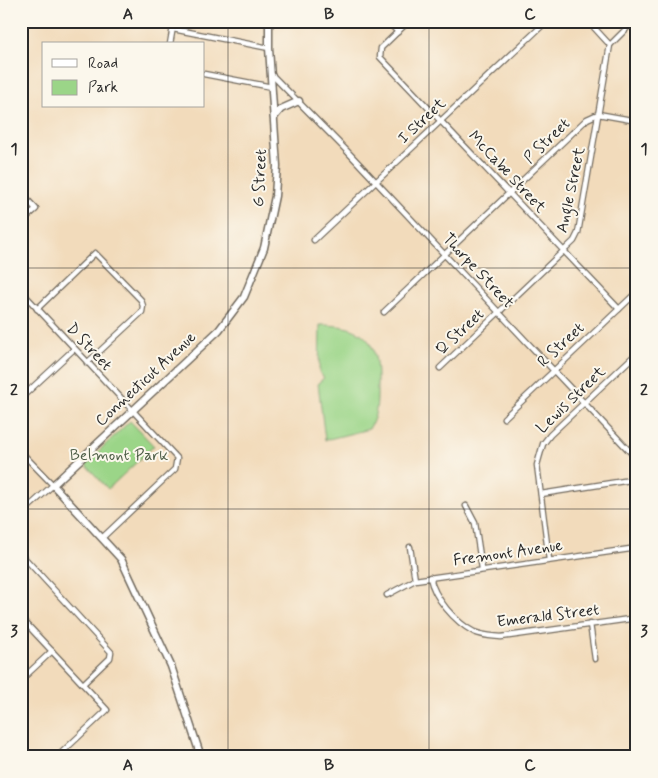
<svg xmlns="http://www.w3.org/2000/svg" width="658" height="778" viewBox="0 0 658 778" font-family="Mynerve,sans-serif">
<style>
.green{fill:#9bd588;stroke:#63805a}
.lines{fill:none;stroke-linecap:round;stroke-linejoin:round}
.street-casing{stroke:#71695d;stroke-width:7}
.secondary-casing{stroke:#71695d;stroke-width:9}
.street{stroke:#fff;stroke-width:4.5}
.secondary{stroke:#fff;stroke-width:6}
.grid{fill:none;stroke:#2b2b2b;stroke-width:1;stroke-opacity:0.55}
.labels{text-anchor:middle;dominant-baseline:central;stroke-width:4;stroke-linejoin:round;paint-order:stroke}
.street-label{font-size:16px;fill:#2b2b2b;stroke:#fbf7ec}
.park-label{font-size:16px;fill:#4d5e47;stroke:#fbf7ec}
.neatline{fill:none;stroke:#2b2b2b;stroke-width:2}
.grid-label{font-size:16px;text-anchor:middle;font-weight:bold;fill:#2b2b2b}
</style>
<rect width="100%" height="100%" fill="#fbf7ec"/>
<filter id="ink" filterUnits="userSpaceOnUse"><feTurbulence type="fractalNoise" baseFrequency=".02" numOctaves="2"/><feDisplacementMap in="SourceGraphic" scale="10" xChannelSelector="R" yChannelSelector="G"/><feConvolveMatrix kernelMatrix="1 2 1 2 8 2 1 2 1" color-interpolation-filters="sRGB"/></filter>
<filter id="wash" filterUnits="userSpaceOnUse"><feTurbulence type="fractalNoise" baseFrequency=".0096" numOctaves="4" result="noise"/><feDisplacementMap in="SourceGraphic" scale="20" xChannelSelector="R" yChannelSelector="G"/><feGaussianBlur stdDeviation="1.12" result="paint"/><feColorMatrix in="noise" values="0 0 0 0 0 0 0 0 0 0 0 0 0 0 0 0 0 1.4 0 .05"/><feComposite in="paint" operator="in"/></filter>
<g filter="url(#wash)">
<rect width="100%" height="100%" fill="#f2dbbb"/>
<g class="green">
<path d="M320,325C365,325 378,339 377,384C377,401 378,414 369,429L325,440L318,383L324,378L319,372Z"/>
<polygon points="130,421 154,446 108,489 85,464"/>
</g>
</g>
<g filter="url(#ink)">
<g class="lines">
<g class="street-casing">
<g id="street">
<polyline points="387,21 398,32"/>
<polyline points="409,21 381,48 380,57 619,309"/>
<polyline points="588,21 610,45"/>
<polyline points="173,29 269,48"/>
<polyline points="170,44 174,21"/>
<polyline points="204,74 272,87"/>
<polyline points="271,74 346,150 637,459"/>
<polyline points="21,193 36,209 21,222"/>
<polyline points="314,240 547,21"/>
<polyline points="21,291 177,458 175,469 102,538"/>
<polyline points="37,309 95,253 141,300 143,306 142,312 87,363"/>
<polyline points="384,312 587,119 598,114 637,121"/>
<polyline points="440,368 574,241 578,233 610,45 634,21"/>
<polyline points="21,398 74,349"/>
<polyline points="504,418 637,292"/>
<polyline points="630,451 637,445"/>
<polyline points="21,452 53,485 21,514"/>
<polyline points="541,494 637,479"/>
<polyline points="466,506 475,523 482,569"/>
<polyline points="410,547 415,580"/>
<polyline points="21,554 111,652 110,658 83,684"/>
<polyline points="549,560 537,465 543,444 550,435 637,353"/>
<path d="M430,577C434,598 455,622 474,632C483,636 492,636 501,637L637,618"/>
<polyline points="387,595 415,580 637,548"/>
<polyline points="21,618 107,710 57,757"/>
<polyline points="590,624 595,659"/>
<polyline points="21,680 52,651"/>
</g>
</g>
<g class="secondary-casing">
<g id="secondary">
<polyline points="274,117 281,109 299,101"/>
<polyline points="201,757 171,666 121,559 53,485 219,330 244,297 264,248 275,196 277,166 269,48 269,21"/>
</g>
</g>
<use href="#street" class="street"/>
<use href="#secondary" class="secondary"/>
</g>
</g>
<path class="grid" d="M228,21V757M429,21V757M21,268H637M21,509H637"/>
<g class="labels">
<g class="street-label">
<text transform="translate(422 121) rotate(-43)">I Street</text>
<text transform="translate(547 141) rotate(-44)">P Street</text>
<text transform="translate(507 172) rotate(47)">McCabe Street</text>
<text transform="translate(260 178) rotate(-87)">G Street</text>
<text transform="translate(571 190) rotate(-78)">Angle Street</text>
<text transform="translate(478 271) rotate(47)">Thorpe Street</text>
<text transform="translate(460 332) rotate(-43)">Q Street</text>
<text transform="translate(561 345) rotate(-43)">R Street</text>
<text transform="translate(89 347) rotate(47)">D Street</text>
<text transform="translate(146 379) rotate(-43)">Connecticut Avenue</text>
<text transform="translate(571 400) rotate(-44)">Lewis Street</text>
<text transform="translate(508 553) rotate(-8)">Fremont Avenue</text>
<text transform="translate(548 616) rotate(-7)">Emerald Street</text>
</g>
<g class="park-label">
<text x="119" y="455">Belmont Park</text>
</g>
</g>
<rect width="658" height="778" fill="none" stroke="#fbf7ec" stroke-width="55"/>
<rect x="42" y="42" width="162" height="65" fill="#fbf7ec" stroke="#a8a59f"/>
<rect x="52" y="59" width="25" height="8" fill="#ffffff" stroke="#a8a59f"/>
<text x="88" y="68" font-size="15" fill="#2b2b2b">Road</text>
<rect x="52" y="80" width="25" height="15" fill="#9bd588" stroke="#a8a59f"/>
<text x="88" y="92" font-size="15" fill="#2b2b2b">Park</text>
<rect x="28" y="28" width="602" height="722" class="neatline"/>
<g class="grid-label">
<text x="128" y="19">A</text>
<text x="329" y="19">B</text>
<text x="530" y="19">C</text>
<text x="14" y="154">1</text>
<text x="644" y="154">1</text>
<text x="14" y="395">2</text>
<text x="644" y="395">2</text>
<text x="14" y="636">3</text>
<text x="644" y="636">3</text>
<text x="128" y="770">A</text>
<text x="329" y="770">B</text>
<text x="530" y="770">C</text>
</g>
</svg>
